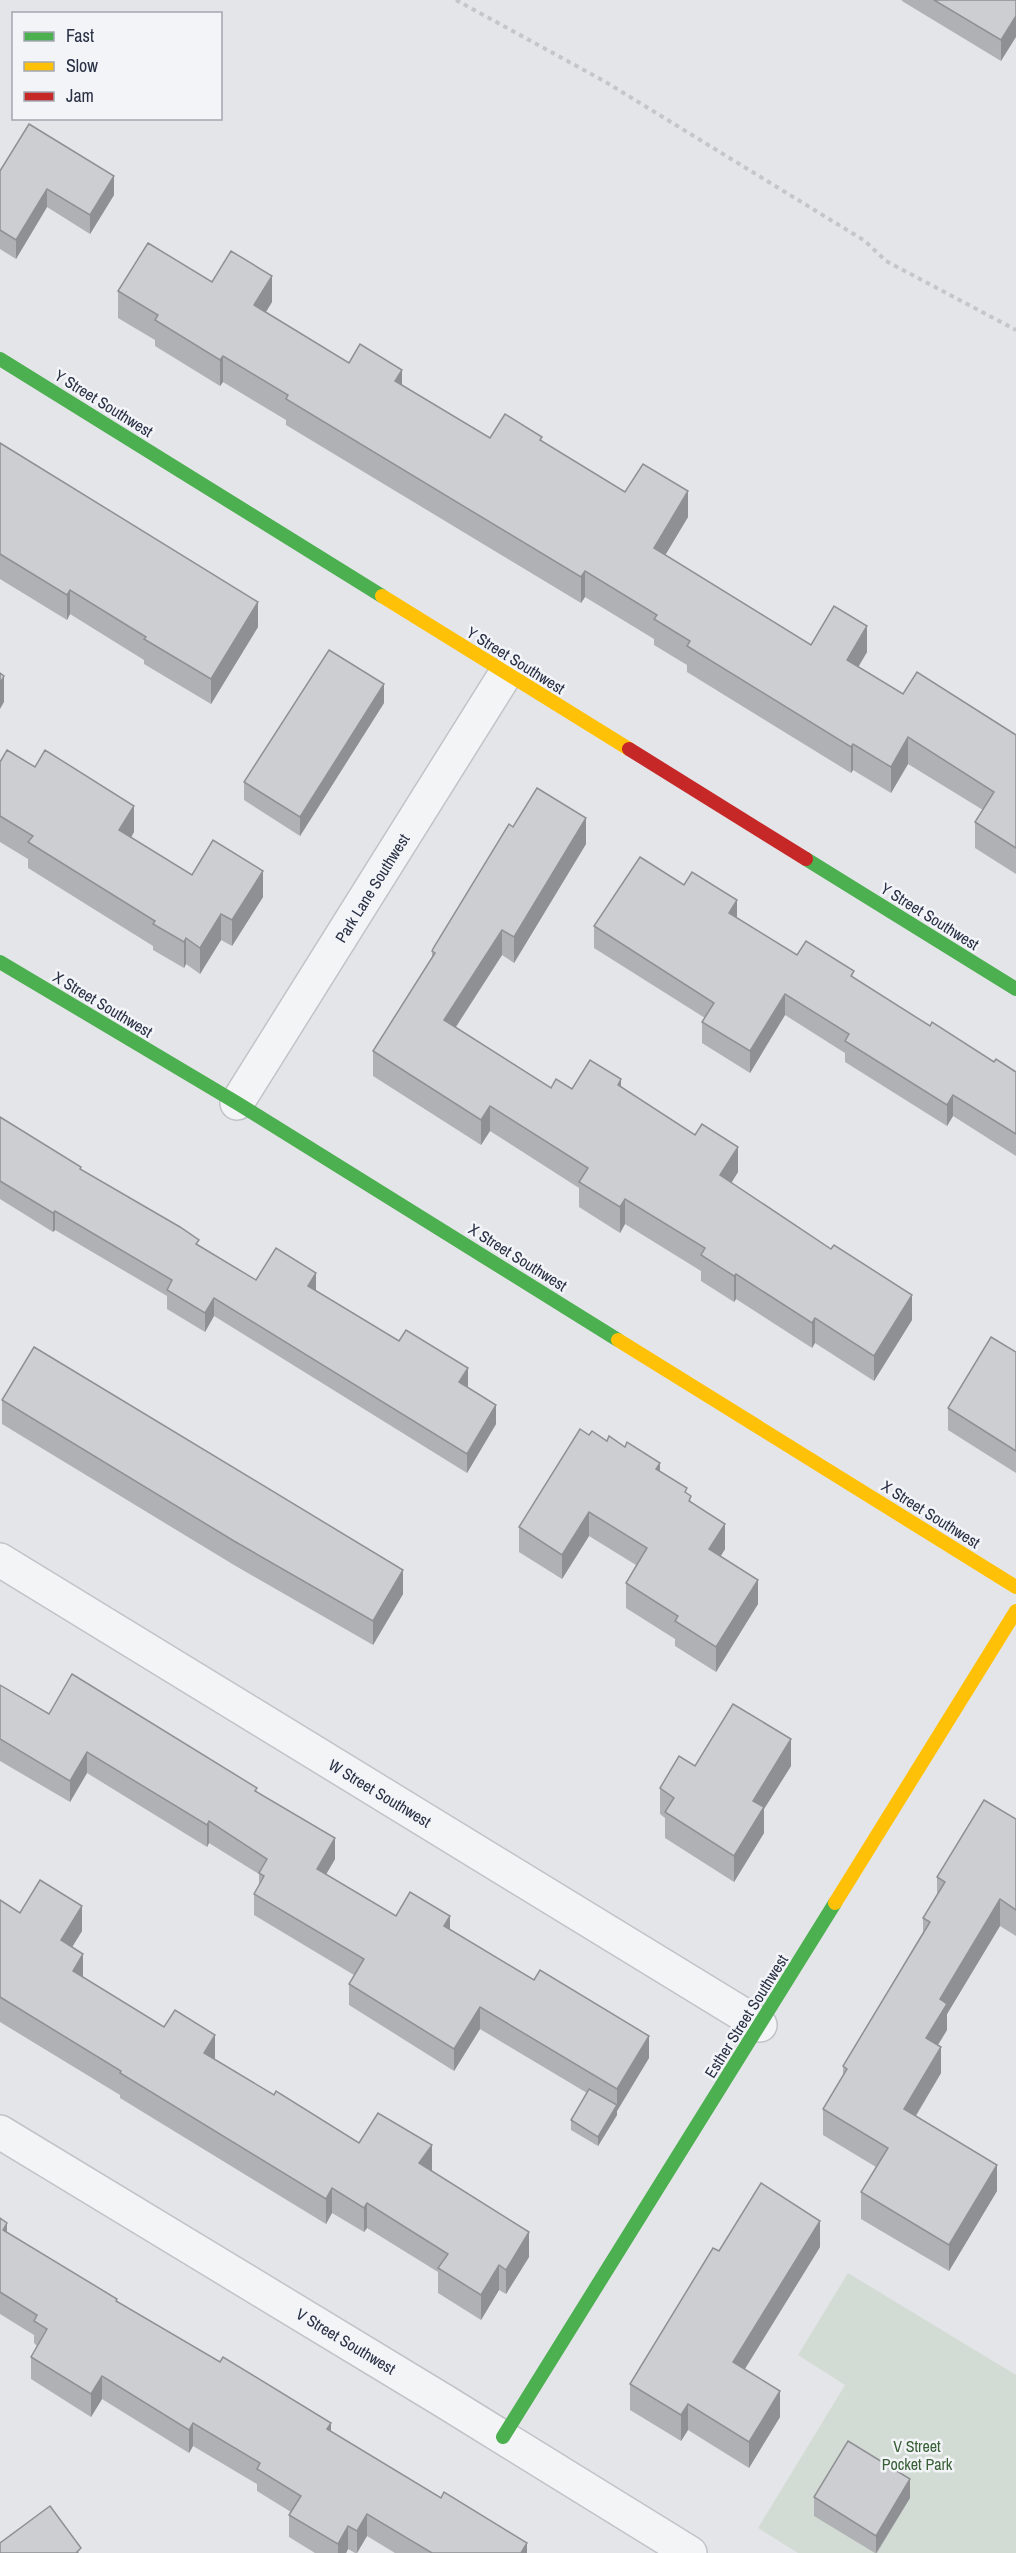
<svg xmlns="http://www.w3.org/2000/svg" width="1016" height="2553" viewBox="0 0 1016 2553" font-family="'Archivo Narrow',sans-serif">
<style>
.green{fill:#d3dcd4}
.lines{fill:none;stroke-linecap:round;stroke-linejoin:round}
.street-casing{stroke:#c2c3c7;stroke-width:36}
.path{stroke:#c5c6cb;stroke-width:4;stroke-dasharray:4.5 4.5;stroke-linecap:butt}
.street{stroke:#f3f4f6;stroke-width:33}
.fast{stroke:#4caf50;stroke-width:14}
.slow{stroke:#ffc107;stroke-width:14}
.jam{stroke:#c62828;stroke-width:14}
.wall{fill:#afb1b5}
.shaded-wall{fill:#8f9093}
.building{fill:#ccced2;stroke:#8f9093;stroke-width:1.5}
.labels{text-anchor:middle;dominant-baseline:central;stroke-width:5;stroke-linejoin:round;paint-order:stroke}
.street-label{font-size:16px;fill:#293044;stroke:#f2f4f8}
.park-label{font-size:16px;fill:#396036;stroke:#f2f4f8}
</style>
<rect width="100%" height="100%" fill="#e4e5e9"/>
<polygon class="green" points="848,2273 1016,2375 1016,2553 798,2553 758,2528 845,2385 798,2355"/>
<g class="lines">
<g class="street-casing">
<g id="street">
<polyline points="237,1103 506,673"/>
<polyline points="0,1560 760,2025"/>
<polyline points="0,2132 444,2401 690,2553"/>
</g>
</g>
<polyline class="path" points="456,0 604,81 865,241 886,261 1016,330"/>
<use href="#street" class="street"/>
<g class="fast">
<polyline points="0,359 382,596"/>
<polyline points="806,859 1016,989"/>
<polyline points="0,962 237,1103 618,1340"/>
<polyline points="503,2437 835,1903"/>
</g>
<g class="slow">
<polyline points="382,596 629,749"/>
<polyline points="618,1340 1016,1587"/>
<polyline points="835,1903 1016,1611"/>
</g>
<polyline class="jam" points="629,749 806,859"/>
</g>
<g class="wall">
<polygon points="902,0 1016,0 1001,61 902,1"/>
<polygon points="0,171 114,195 90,234 47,207 16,259 0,249"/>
<polygon points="212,282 272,302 266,312 349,363 402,385 490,438 542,442 625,492 688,517 665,555 811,645 867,652 858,667 903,694 1016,735 1016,874 975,848 975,822 983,810 908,764 891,793 853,770 851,773 687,672 687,665 654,645 654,639 585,597 581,603 286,425 286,420 223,382 220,386 155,346 155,340 118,318 118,291"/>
<polygon points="0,443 258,627 211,704 144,664 144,660 70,614 67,620 0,579"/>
<polygon points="384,703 300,836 244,800 244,782"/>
<polygon points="0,762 134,832 131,838 192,875 263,897 232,946 221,940 200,974 186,964 184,968 153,950 153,946 28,868 28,859 0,842"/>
<polygon points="513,827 586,844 514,963 502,955 456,1027 551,1088 572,1089 621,1088 738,1172 731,1183 912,1320 874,1381 815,1343 812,1348 736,1299 734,1302 701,1281 701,1271 625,1224 620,1233 579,1207 579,1188 490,1131 481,1145 373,1076 373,1051 432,957 432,951"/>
<polygon points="737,918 797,955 854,978 930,1026 994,1062 1016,1072 1016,1156 953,1116 947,1126 845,1062 845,1053 785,1015 750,1073 702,1043 702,1022 705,1018 594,948 594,926"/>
<polygon points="0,1117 199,1245 256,1280 316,1291 468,1386 468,1387 496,1424 467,1473 214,1316 205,1332 167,1309 167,1296 55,1230 53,1232 0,1199"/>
<polygon points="1016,1352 1016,1473 948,1430 948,1408"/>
<polygon points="2,1400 403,1594 373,1645 234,1565 2,1424"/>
<polygon points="589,1435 607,1441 660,1472 687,1493 691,1502 725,1549 721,1556 758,1604 716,1672 675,1646 675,1639 626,1608 626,1583 636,1565 589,1536 562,1579 519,1552 519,1527"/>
<polygon points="0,1685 49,1714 257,1792 335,1859 326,1874 396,1916 450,1929 649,2058 617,2111 617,2115 598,2146 571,2130 571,2120 587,2093 480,2029 454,2071 349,2005 349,1984 354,1975 254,1915 254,1894 259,1885 259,1874 209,1843 207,1847 87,1773 70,1802 0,1761"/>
<polygon points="695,1766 791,1766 764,1809 764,1833 734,1882 665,1838 665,1818 660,1814 660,1788"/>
<polygon points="1016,1819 1016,1936 1000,1926 947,2014 947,2030 938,2045 941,2073 916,2116 997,2191 949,2271 861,2219 861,2192 876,2167 823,2135 823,2109 843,2077 843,2066 923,1932 923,1918 937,1895 937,1877"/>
<polygon points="0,1900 20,1913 82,1931 72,1947 83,1977 215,2059 274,2095 359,2143 432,2170 431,2171 529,2257 506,2294 499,2290 481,2320 438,2293 438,2272 367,2228 364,2232 332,2213 326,2224 120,2098 120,2095 0,2022"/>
<polygon points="0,2218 7,2233 117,2302 331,2432 527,2553 395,2553 367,2536 357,2553 355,2553 348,2549 346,2553 315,2553 289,2537 289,2515 291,2512 257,2491 257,2484 193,2446 189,2453 102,2399 91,2417 31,2379 31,2357 37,2346 34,2343 34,2335 0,2314"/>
<polygon points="820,2247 745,2369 780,2417 749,2468 688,2430 681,2441 630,2410 630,2384 719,2251"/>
<polygon points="814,2497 910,2498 877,2553 875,2553 814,2516"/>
</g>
<g class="shaded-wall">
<polygon points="1016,16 1016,37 1001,61 1001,40"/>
<polygon points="114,176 114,195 90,234 90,215"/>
<polygon points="47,189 47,207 16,259 16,240"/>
<polygon points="272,276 272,302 254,331 254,305"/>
<polygon points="223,356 223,382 220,386 220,360"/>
<polygon points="402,370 402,396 395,381"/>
<polygon points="688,491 688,517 654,574 654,548"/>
<polygon points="585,571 585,597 581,603 581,577"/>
<polygon points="70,590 70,614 67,620 67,595"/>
<polygon points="258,602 258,627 211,704 211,679"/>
<polygon points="867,626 867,652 847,686 847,660"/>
<polygon points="4,676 4,702 0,709 0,683"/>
<polygon points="384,684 384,703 300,836 300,817"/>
<polygon points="908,737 908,764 891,793 891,767"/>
<polygon points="853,744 853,770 851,773 851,747"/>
<polygon points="134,806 134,832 119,857 119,830"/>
<polygon points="586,818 586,844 514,963 514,937"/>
<polygon points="263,871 263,897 232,946 232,920"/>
<polygon points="737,900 737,922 729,913"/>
<polygon points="221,914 221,940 200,974 200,948"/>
<polygon points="502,930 502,955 444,1045 444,1020"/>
<polygon points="186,938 186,964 184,968 184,942"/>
<polygon points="785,994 785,1015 750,1073 750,1051"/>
<polygon points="621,1079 621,1104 618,1085"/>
<polygon points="953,1095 953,1116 947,1126 947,1105"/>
<polygon points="490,1106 490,1131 481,1145 481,1120"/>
<polygon points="738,1147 738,1172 720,1201 720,1175"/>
<polygon points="625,1199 625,1224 620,1233 620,1207"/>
<polygon points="55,1211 55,1230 53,1232 53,1213"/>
<polygon points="316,1273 316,1292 308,1286"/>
<polygon points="736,1274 736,1299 734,1302 734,1276"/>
<polygon points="912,1295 912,1320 874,1381 874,1356"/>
<polygon points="214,1298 214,1316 205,1332 205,1313"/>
<polygon points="815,1318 815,1343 812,1348 812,1323"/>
<polygon points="468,1368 468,1386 459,1401 459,1382"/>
<polygon points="496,1405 496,1424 467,1473 467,1454"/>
<polygon points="660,1463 660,1487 656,1469"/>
<polygon points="589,1512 589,1536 562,1579 562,1555"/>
<polygon points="725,1524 725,1549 709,1574 709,1549"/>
<polygon points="403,1570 403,1594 373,1645 373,1621"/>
<polygon points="758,1580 758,1604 716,1672 716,1647"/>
<polygon points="791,1739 791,1766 764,1809 764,1833 734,1882 734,1856 753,1801"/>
<polygon points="87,1752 87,1773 70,1802 70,1781"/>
<polygon points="209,1821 209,1843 207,1847 207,1825"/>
<polygon points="335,1838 335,1859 317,1890 317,1869"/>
<polygon points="1000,1899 1000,1926 947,2014 947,2030 926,2064 926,2038 940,1999"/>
<polygon points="82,1906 82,1931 61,1965 61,1940"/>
<polygon points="450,1916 450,1938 444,1926"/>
<polygon points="83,1954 83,1979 73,1971"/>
<polygon points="480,2007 480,2029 454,2071 454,2049"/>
<polygon points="215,2035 215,2060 204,2053"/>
<polygon points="649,2036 649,2058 617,2111 617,2089"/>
<polygon points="941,2047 941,2073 904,2135 904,2109"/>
<polygon points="617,2105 617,2115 598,2146 598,2137"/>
<polygon points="432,2145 432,2170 419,2188 419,2163"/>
<polygon points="997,2165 997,2191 949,2271 949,2245"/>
<polygon points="332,2188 332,2213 326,2224 326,2199"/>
<polygon points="367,2203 367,2228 364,2232 364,2208"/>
<polygon points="820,2221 820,2247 733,2388 733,2362"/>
<polygon points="7,2223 7,2245 3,2230"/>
<polygon points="529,2232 529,2257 506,2294 506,2270"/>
<polygon points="499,2265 499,2290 481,2320 481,2295"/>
<polygon points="102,2376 102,2399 91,2417 91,2394"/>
<polygon points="780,2391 780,2417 749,2468 749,2442"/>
<polygon points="688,2404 688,2430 681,2441 681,2415"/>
<polygon points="193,2423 193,2446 189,2453 189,2430"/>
<polygon points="331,2423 331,2445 327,2429"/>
<polygon points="910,2479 910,2498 876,2553 876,2536"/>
<polygon points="367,2514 367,2536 357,2553 357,2531"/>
<polygon points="348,2526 348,2549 346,2553 338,2553 338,2544"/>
<polygon points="527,2543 527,2553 521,2553"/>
</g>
<g class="building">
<polygon points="934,0 1016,0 1016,16 1001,40"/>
<polygon points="29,124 114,176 90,215 47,189 16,240 0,230 0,171"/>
<polygon points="148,243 212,282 231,251 272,276 254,305 349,363 360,344 402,370 395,381 490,438 505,414 542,437 540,440 625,492 643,464 688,491 654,548 811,645 834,606 867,626 847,660 903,694 917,672 1016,735 1016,848 975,822 994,792 908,737 891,767 853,744 851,747 687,646 690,641 654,619 657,615 585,571 581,577 286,399 288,395 223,356 220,360 155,320 158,315 118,291"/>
<polygon points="0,443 258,602 211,679 144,639 146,637 70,590 67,595 0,554"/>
<polygon points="329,650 384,684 300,817 244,782"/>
<polygon points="0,673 4,676 0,683"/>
<polygon points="7,750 35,767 45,750 134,806 119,830 192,875 213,840 263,871 232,920 221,914 200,948 186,938 184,942 153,924 155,921 28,842 33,836 0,816 0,762"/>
<polygon points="537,788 586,818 514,937 502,930 444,1020 551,1088 556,1079 572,1089 590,1060 621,1079 618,1085 695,1135 702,1124 738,1147 720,1175 831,1249 834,1245 912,1295 874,1356 815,1318 812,1323 736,1274 734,1276 701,1255 705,1248 625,1199 620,1207 579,1182 588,1168 490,1106 481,1120 373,1051 435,953 432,951 434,947 509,824 513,827"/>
<polygon points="640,857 684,885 692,872 737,900 729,913 797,955 806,941 854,971 851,976 930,1026 932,1022 994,1062 996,1059 1016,1072 1016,1134 953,1095 947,1105 845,1041 849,1034 785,994 750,1051 702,1022 714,1003 594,926"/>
<polygon points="0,1117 81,1167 80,1169 180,1227 199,1240 196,1244 256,1280 276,1248 316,1273 308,1286 399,1341 406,1330 468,1368 459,1382 496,1405 467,1454 214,1298 205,1313 167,1290 172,1280 55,1211 53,1213 0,1181"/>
<polygon points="991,1337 1016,1352 1016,1451 948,1408"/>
<polygon points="34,1347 403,1570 373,1621 234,1541 2,1400"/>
<polygon points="580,1429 589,1435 592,1431 607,1441 609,1436 625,1447 627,1442 660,1463 656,1469 687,1488 685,1492 691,1496 689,1501 725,1524 709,1549 758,1580 716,1647 675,1621 678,1616 626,1583 647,1548 589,1512 562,1555 519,1527"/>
<polygon points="72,1674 257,1788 255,1791 335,1838 317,1869 396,1916 410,1892 450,1916 444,1926 534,1980 540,1970 649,2036 617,2089 480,2007 454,2049 349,1984 364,1959 254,1894 264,1876 259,1873 267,1859 209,1821 207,1825 87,1752 70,1781 0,1739 0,1685 49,1714"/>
<polygon points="733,1704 791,1739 753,1801 764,1807 734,1856 665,1812 674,1798 660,1788 679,1756 695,1766"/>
<polygon points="984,1800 1016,1819 1016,1910 1000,1899 940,1999 947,2004 926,2038 941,2047 904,2109 997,2165 949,2245 861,2192 888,2148 823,2109 847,2069 843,2066 930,1922 923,1918 945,1882 937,1877"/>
<polygon points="40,1880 82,1906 61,1940 83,1954 73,1971 164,2027 175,2010 215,2035 204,2053 274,2095 276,2091 359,2143 378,2113 432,2145 419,2163 529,2232 506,2270 499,2265 481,2295 438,2268 448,2254 367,2203 364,2208 332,2188 326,2199 120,2073 121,2071 0,1997 0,1900 20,1913"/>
<polygon points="589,2089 617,2105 598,2137 571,2120"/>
<polygon points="761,2183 820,2221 733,2362 780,2391 749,2442 688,2404 681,2415 630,2384 713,2248 719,2251"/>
<polygon points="0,2218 7,2223 3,2230 117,2299 116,2301 220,2362 223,2357 331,2423 327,2429 441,2498 444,2492 527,2543 521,2553 432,2553 367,2514 357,2531 348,2526 338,2544 289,2515 301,2496 257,2469 260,2463 193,2423 189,2430 102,2376 91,2394 31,2357 47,2329 34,2321 37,2315 0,2292"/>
<polygon points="848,2441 910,2479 876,2536 814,2497"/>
<polygon points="50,2506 81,2548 77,2552 78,2553 0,2553 0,2543"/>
</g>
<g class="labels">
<g class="street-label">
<text transform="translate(104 403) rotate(32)">Y Street Southwest</text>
<text transform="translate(516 660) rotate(32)">Y Street Southwest</text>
<text transform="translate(372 888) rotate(-58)">Park Lane Southwest</text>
<text transform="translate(930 916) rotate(32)">Y Street Southwest</text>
<text transform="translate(103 1004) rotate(31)">X Street Southwest</text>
<text transform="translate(518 1257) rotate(32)">X Street Southwest</text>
<text transform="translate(931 1514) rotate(32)">X Street Southwest</text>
<text transform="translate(380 1793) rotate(31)">W Street Southwest</text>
<text transform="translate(746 2016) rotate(-58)">Esther Street Southwest</text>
<text transform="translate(346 2341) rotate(31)">V Street Southwest</text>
</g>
<g class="park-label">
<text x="917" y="2446">V Street<tspan x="917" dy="18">Pocket Park</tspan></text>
</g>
</g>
<rect x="12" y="12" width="210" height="108" fill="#f2f4f8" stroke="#a2a6b0" stroke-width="1.5"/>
<rect x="24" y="32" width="30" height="9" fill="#4caf50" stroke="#a2a6b0" stroke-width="1.5"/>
<text x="66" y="42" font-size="18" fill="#293044">Fast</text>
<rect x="24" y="62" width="30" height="9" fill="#ffc107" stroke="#a2a6b0" stroke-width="1.5"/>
<text x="66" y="72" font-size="18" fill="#293044">Slow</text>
<rect x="24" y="92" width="30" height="9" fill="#c62828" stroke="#a2a6b0" stroke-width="1.5"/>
<text x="66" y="102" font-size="18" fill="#293044">Jam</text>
</svg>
